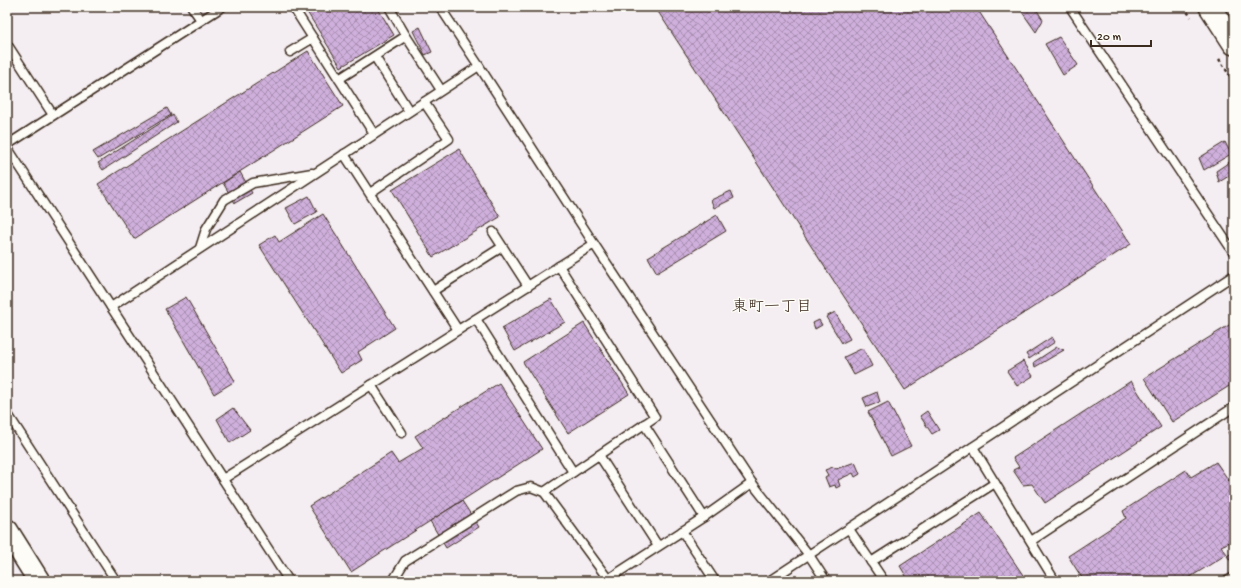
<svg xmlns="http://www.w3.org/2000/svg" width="1241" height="588" viewBox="0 0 1241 588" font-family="'Gochi Hand','Klee One',sans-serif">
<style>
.building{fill:url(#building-cross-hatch);stroke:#3b2a1e}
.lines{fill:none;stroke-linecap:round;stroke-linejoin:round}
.service-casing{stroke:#3b2a1e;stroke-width:11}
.tertiary-casing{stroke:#3b2a1e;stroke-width:24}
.path{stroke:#3b2a1e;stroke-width:2.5;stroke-dasharray:3 3;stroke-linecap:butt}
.service{stroke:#fdfcf7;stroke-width:8}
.tertiary{stroke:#fdfcf7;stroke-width:21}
.labels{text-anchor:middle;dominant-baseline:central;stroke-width:3;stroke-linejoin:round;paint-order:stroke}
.neighbourhood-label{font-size:16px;fill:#3b2a1e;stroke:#fdfcf7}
</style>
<defs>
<pattern id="building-cross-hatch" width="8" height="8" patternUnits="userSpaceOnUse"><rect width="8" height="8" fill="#cfafdb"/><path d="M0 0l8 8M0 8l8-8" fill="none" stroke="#a98fb1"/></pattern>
</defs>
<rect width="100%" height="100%" fill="#f4edf1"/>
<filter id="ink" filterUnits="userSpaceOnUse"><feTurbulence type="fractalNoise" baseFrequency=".025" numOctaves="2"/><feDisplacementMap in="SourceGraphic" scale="8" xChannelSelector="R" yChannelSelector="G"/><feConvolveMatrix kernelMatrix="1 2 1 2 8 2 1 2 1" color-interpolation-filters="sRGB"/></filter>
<g filter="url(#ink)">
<g class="building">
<polygon points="304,7 377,7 394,35 341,67"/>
<polygon points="655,7 976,7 1131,244 905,390"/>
<polygon points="1028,7 1035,7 1043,20 1036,32 1022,12"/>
<polygon points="420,27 432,52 425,55 413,31"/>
<polygon points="1059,37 1078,65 1063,75 1045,44"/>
<polygon points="308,51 343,106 134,239 98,184"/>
<polygon points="167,108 171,115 98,159 93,152"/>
<polygon points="173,115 177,122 103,170 98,163"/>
<polygon points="1225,142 1231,154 1204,170 1199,158"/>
<polygon points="459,149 500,217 433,257 392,190"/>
<polygon points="1234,159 1234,173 1219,182 1216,171"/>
<polygon points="240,172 252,193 235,203 223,183"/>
<polygon points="731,191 734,198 714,208 711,200"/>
<polygon points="309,196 317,212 295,224 286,208"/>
<polygon points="323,214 395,328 358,352 362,360 341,373 259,245 275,235 279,242"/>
<polygon points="717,215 726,231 657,273 648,257"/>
<polygon points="186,297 235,381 214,394 165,309"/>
<polygon points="551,299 565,322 515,351 502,328"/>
<polygon points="835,312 850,339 842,343 826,317"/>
<polygon points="819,320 822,325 815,329 813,323"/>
<polygon points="1234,322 1234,383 1172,422 1144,378"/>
<polygon points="584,323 629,394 568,433 523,362"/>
<polygon points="1052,337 1055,342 1029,359 1026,354"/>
<polygon points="1057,347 1064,350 1035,367 1034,362"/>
<polygon points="863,348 872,366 854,375 844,357"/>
<polygon points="1023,361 1033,376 1017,386 1007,371"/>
<polygon points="1131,381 1161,427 1045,503 1032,484 1023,485 1013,470 1019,467 1013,458"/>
<polygon points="499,383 542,449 351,572 309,506 391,453 398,463 423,448 415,436"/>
<polygon points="877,392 880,402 867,407 863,398"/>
<polygon points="888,402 911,446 891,456 868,412"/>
<polygon points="233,408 250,430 230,443 217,419"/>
<polygon points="927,411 939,430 932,434 920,416"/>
<polygon points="1234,428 1234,436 1231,439 1228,432"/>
<polygon points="855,462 860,474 855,477 853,473 838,480 840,486 836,488 835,485 829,487 825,477 828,475 825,470 833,467 836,469"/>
<polygon points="1216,462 1234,488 1234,563 1233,564 1227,556 1234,552 1230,542 1221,546 1227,554 1184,581 1084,581 1068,556 1126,518 1123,511 1186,470 1191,477"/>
<polygon points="462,501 479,527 446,548 430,521"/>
<polygon points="981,513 1027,581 909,581 900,566"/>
</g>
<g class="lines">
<g class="service-casing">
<g id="service">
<polyline points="192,7 201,20"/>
<polyline points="293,7 339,79 406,36 389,7"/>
<polyline points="440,7 479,66 594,244 752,483 809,555 826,581"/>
<polyline points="1070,7 1234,253"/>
<polyline points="406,36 441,90"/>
<polyline points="7,44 53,115"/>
<polyline points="290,52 313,38"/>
<polyline points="375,57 409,111"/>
<polyline points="339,79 374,134"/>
<polyline points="7,145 222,7"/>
<polyline points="7,147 289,581"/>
<polyline points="344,154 458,330"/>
<polyline points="370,193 449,139 424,102"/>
<polyline points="493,232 528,286"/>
<polyline points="200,248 206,229 224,200 253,183 312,173"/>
<polyline points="433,291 502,247"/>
<polyline points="111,307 479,66"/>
<polyline points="476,319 573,472"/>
<polyline points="371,385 402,433"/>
<polyline points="7,413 116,581"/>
<polyline points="644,424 704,517"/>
<polyline points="973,447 1055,581"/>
<polyline points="599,455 658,546"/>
<polyline points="223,479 594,244"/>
<polyline points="544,492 655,417 559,266"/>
<polyline points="849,529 884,581"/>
<polyline points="682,531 715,581"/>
<polyline points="1031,541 1234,407"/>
<polyline points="871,562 995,483"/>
<polyline points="395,581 394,579 405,561 516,491 531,487 544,492 608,579"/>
<polyline points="605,581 704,517 752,483"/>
<polyline points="769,581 1234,275"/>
<polyline points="1227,581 1234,577"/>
</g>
</g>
<g class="tertiary-casing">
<g id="tertiary">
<polyline points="1210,7 1234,44"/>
<polyline points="7,530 39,581"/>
</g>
</g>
<g class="path">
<polyline points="1184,7 1191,17"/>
<polyline points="1219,59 1234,82"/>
</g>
<use href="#service" class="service"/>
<use href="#tertiary" class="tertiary"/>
</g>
</g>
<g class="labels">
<g class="neighbourhood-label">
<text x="772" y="308">東町一丁目</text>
</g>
</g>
<rect width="1241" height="588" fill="none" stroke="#fdfcf7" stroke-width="24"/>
<rect x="12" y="12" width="1217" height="564" fill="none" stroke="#3b2a1e" stroke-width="1.5" filter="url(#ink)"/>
<path d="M1091 40v6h60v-6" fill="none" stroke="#3b2a1e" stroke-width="2"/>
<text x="1097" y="40" font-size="12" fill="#3b2a1e" stroke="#fdfcf7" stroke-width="3" paint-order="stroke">20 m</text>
</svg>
